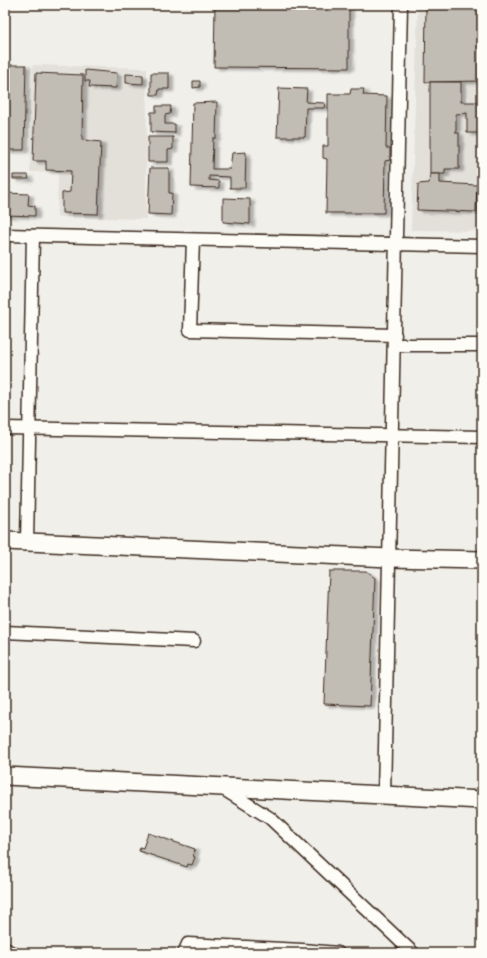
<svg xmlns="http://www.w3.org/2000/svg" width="487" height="958" viewBox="0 0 487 958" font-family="'Indie Flower',sans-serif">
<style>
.built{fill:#e3e0da}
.building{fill:#c1bcb4;stroke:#3b2a1e;filter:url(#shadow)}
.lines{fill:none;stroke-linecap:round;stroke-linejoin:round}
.street-casing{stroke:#3b2a1e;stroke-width:15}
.secondary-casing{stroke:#3b2a1e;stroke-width:20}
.street{stroke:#fdfcf7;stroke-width:12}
.secondary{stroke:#fdfcf7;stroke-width:17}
</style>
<defs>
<filter id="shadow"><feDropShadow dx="4.5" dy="2.5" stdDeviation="1" flood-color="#0004"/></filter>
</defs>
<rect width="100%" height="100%" fill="#f1efea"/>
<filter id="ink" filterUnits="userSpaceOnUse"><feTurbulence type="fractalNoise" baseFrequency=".025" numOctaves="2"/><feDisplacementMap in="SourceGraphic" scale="8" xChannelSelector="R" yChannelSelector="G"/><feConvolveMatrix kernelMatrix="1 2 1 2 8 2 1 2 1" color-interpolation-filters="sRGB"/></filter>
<g filter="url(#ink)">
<g class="built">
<polygon points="418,5 482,5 482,231 411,230"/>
<polygon points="33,65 147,68 146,219 57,217 58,173 30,172"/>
</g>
<g class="building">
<polygon points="215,5 349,5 349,68 214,67"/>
<polygon points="426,5 482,5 482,81 425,82"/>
<polygon points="5,65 26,65 24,150 5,150"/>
<polygon points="85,70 117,73 116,88 89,87 90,81 85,81"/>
<polygon points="36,73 83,75 82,140 101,142 98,214 62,213 62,193 70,192 71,171 46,170 46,161 33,161"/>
<polygon points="151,73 169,73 169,89 159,89 158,95 151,95"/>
<polygon points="126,74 143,75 143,84 126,83"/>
<polygon points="193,81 200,81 200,87 193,88"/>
<polygon points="430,82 461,82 461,102 482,102 482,133 467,133 467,113 456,114 456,133 459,133 459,169 445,169 445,174 430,174"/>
<polygon points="279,88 307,89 306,102 325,103 324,108 306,108 305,137 277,137"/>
<polygon points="351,89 364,89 363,95 387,96 386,148 390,148 390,160 385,161 384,213 326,213 327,159 323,158 323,146 328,146 328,94 350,94"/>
<polygon points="217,102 216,138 213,138 212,169 230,169 232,153 246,152 245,188 230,188 230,177 209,176 209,180 219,181 219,188 191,187 193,103"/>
<polygon points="156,106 171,106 170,114 165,115 165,124 175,124 175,133 151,132 151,112 156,112"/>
<polygon points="148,137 173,137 173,149 168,150 168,162 148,162"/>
<polygon points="150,168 169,168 169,193 172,193 171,215 148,214"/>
<polygon points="430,174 440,174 440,183 477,185 476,212 417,210 418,184 429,183"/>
<polygon points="13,175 28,175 29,179 13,179"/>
<polygon points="5,193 29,194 28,205 35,206 35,216 5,215"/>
<polygon points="223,198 250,199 250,224 223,222"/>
<polygon points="329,571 366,571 375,578 370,706 324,704"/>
<polygon points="148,833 195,849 193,856 195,857 192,865 188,864 187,867 139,851 140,847 143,848"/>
</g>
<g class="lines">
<g class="street-casing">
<g id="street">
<polyline points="5,235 482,246"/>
<polyline points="193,240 190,330 395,335"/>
<polyline points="395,345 482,345"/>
<polyline points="5,428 482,437"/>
<polyline points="27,542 33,236"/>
<polyline points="5,632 194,641"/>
<polyline points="220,787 270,818 413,953"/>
<polyline points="384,795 401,5"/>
<polyline points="5,949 12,953"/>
<polyline points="184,953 188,944 302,950 338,953"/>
</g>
</g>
<g class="secondary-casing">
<g id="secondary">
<polyline points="5,541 390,558 482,560"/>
<polyline points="5,776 482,800"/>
</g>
</g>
<use href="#street" class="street"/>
<use href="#secondary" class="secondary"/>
</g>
</g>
<rect width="487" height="958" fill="none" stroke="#fdfcf7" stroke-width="20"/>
<rect x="10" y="10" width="467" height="938" fill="none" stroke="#3b2a1e" stroke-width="1.5" filter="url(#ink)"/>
</svg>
